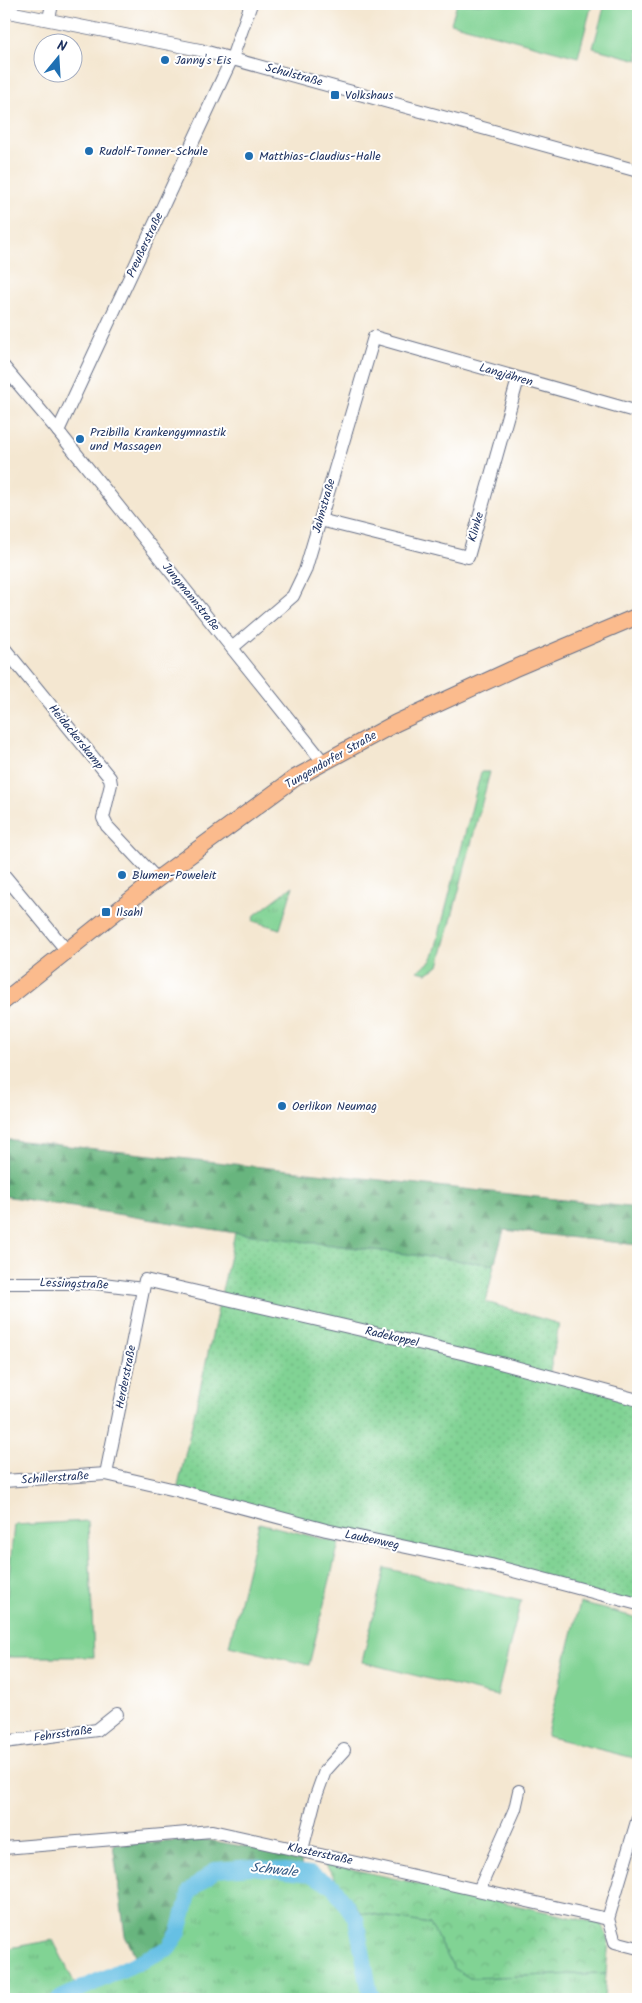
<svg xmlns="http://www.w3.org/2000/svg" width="642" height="2003" viewBox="0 0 642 2003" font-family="Kalam,sans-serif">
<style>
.grass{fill:url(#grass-tufts);stroke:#4e8179}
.forest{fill:url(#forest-firs);stroke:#42726e}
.park{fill:url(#park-crowns);stroke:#4e8179}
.garden{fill:url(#garden-dots);stroke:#4e8179}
.pitch{fill:#81d394;stroke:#4e8179}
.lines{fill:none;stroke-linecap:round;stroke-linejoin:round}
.river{stroke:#66c0e4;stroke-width:16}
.minor-casing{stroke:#676f86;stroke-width:14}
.major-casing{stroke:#676f86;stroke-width:18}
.minor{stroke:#fff;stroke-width:12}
.major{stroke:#fbbb8d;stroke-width:16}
.poi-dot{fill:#1f6fb2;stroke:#fff;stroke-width:2}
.labels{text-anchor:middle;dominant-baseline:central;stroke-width:4;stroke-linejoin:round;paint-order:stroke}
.poi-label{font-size:12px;fill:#1b2f5e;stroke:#fff;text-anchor:start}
.street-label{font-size:12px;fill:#1b2f5e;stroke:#fff}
.water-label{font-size:14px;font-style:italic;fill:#325a86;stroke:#fff}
</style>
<defs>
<pattern id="grass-tufts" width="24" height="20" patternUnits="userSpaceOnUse" patternTransform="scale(1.25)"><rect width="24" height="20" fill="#81d394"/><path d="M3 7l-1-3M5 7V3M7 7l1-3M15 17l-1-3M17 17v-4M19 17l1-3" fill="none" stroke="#6fb582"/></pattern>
<pattern id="forest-firs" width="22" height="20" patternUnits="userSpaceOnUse" patternTransform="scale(1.25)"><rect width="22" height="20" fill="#68b57e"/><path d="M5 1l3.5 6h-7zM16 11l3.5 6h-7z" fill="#55946a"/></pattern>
<pattern id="park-crowns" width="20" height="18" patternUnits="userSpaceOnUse" patternTransform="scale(1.25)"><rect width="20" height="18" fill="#81d394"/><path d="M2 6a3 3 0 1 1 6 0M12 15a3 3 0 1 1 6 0" fill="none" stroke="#6fb582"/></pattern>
<pattern id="garden-dots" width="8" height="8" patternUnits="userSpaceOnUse" patternTransform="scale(1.25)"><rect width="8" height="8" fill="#81d394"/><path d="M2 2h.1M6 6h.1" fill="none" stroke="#6fb582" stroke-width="1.8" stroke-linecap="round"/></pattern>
</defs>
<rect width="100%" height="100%" fill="#fff"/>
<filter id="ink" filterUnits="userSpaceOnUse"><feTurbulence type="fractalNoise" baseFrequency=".02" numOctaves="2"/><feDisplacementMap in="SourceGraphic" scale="10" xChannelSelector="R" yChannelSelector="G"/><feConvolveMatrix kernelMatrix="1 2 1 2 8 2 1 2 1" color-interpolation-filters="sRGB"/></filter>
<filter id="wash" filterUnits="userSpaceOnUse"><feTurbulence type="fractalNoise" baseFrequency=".0096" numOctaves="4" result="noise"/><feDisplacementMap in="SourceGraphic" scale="20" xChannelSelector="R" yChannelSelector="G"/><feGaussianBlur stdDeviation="1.12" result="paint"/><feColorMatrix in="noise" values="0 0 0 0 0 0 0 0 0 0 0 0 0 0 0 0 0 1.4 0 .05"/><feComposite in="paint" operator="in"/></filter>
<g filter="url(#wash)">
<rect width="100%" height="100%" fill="#f4e7d1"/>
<g class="grass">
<polygon points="481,772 490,772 439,966 427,973 417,971 430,962 434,954"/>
<polygon points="293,886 280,929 253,921 255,915"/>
<polygon points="250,1861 301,1867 337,1881 361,1912 430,1924 454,1968 470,1978 606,1973 604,1999 4,1999 4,1949 53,1940 75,1984 137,1959 166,1943 174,1930 187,1890 201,1874 216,1865"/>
</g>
<g class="forest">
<polygon points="4,1139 638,1208 638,1245 504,1230 494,1265 235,1233 4,1196"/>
<polygon points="208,1840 302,1857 301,1867 250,1861 216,1865 201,1874 187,1890 174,1930 166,1943 137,1959 125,1936 113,1844"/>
</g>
<polygon class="park" points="324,1863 602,1924 609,1940 606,1973 470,1978 454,1968 430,1924 361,1912"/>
<polygon class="garden" points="235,1233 494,1265 486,1302 559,1324 549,1376 638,1400 638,1604 177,1491"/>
<g class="pitch">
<polygon points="457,4 592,4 578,57 451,23"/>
<polygon points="605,4 638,4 638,60 593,48"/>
<polygon points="88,1521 94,1657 4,1657 4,1626 14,1525"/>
<polygon points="259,1523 339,1543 309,1665 229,1646"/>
<polygon points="385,1568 521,1601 497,1696 362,1662"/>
<polygon points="580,1603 638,1618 638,1759 546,1736"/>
</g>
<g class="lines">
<polyline class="river" points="59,1999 169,1948 179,1932 190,1891 215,1870 252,1867 310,1874 333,1886 356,1919 370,1993 374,1999"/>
</g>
</g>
<g filter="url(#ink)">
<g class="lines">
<g class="minor-casing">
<g id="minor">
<polyline points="4,11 200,50 638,171"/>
<polyline points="49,19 52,4"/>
<polyline points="4,367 58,431 324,763"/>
<polyline points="58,431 232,58 251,4"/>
<polyline points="320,520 468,557 518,379"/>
<polyline points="4,648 110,778 111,784 103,818 107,826 157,879"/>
<polyline points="232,648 293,596 305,571 374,337 638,412"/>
<polyline points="4,875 67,951"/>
<polyline points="4,1283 95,1283 143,1289"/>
<polyline points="106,1474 145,1280 470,1355 638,1400"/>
<polyline points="4,1481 106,1474 180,1491 326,1530 491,1565 638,1604"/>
<polyline points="4,1742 97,1730 117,1714"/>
<polyline points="4,1848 212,1831 608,1919"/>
<polyline points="302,1850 315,1799 325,1771 344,1750"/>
<polyline points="479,1890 515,1809 519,1791"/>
<polyline points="608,1919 638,1818"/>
<polyline points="608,1919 615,1942 638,1948"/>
</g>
</g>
<g class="major-casing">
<polyline id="major" points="4,1001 152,883 295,778 396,723 513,669 638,616"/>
</g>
<use href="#minor" class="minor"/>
<use href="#major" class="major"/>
</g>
</g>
<g class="poi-dot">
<circle cx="165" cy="60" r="5"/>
<rect x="330" y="90" width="10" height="10" rx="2.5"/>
<circle cx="89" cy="151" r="5"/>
<circle cx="249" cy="156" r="5"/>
<circle cx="80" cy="439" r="5"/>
<circle cx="122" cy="875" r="5"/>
<rect x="101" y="907" width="10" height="10" rx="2.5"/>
<circle cx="282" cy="1106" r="5"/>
</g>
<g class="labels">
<g class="poi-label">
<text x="175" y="60">Janny's Eis</text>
<text x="345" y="95">Volkshaus</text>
<text x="99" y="151">Rudolf-Tonner-Schule</text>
<text x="259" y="156">Matthias-Claudius-Halle</text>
<text x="90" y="432">Przibilla Krankengymnastik<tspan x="90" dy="14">und Massagen</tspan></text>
<text x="132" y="875">Blumen-Poweleit</text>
<text x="116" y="912">Ilsahl</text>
<text x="292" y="1106">Oerlikon Neumag</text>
</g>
<g class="street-label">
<text transform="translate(294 75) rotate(15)">Schulstraße</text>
<text transform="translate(145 245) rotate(-65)">Preußerstraße</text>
<text transform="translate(506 375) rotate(16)">Langjähren</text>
<text transform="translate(324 506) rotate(-74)">Jahnstraße</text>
<text transform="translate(476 527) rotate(-74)">Klinke</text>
<text transform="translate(191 597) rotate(51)">Jungmannstraße</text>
<text transform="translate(76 737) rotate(51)">Heidackerskamp</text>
<text transform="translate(331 760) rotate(-30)">Tungendorfer Straße</text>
<text transform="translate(74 1284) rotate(2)">Lessingstraße</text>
<text transform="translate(392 1337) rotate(13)">Radekoppel</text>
<text transform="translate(126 1377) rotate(-79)">Herderstraße</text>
<text transform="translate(55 1478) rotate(-4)">Schillerstraße</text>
<text transform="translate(372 1540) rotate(12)">Laubenweg</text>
<text transform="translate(63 1734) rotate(-8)">Fehrsstraße</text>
<text transform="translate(320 1854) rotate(12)">Klosterstraße</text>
</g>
<g class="water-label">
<text transform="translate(274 1870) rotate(6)">Schwale</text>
</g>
</g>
<rect width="642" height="2003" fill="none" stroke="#fff" stroke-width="20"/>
<g transform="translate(58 58) rotate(18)"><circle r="24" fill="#ffffff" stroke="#a4acbf"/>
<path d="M0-4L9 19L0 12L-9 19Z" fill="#1f6fb2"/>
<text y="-8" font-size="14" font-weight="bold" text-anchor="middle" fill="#1b2f5e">N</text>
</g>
</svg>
